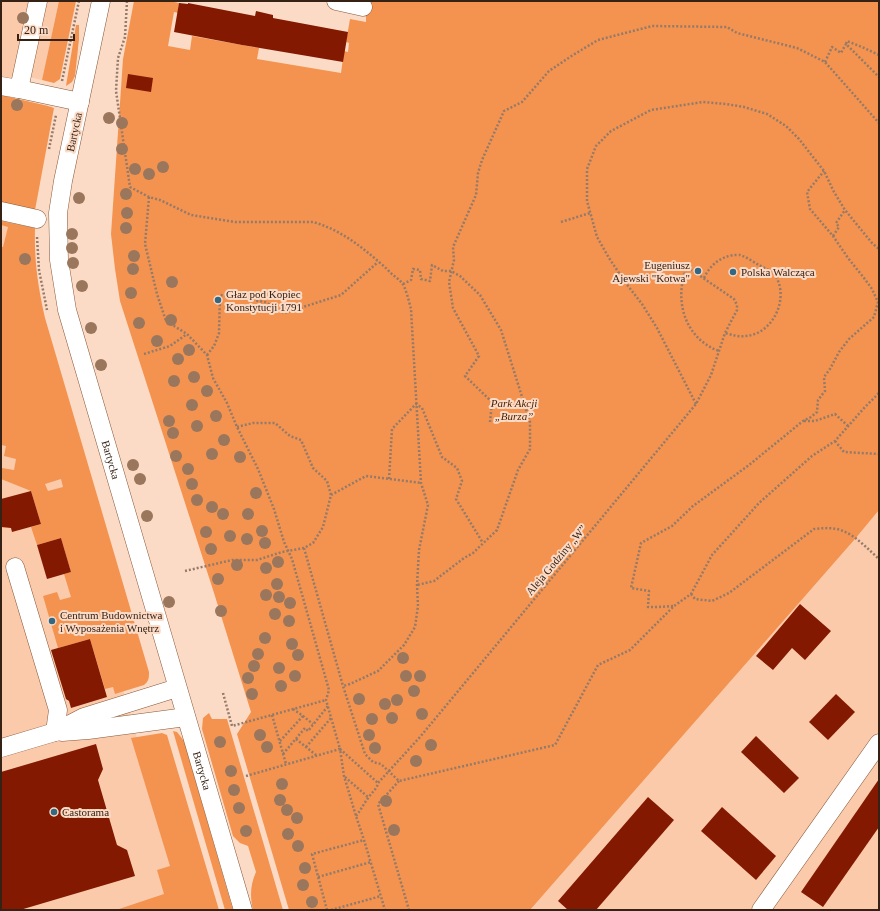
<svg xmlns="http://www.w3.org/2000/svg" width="880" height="911" viewBox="0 0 880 911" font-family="'Times New Roman',serif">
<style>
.built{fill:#fbcaab}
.green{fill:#f4934f;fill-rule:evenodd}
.building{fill:#831900}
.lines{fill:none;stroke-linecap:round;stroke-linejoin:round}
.minor-casing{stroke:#875839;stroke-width:19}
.path{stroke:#947a69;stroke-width:2.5;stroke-dasharray:2 2;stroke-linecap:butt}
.minor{stroke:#fff;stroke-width:18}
.tree{fill:#9a765c}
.poi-dot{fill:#336884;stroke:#fcdbc6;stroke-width:1.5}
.labels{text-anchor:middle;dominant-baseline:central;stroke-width:4;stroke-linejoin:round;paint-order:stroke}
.street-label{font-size:11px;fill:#362215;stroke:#fcdbc6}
.poi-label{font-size:11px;fill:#362215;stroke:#fcdbc6;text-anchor:start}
.park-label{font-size:11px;font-style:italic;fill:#492305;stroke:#fcdbc6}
</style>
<rect width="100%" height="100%" fill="#fcdbc6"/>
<g class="built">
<polygon points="1,1 59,1 42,80 29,77 8,78 1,82"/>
<polygon points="1,203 5,210 8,227 82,549 187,910 1,910"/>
<polygon points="879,510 879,910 530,910 855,539"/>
</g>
<g class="green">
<polygon points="59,1 76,1 60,79 54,83 42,80"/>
<polygon points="134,1 170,1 179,3 178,13 174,12 168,46 190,50 192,36 259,48 257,59 341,73 344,51 348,52 349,43 346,42 350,19 366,22 366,16 369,1 879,1 879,510 855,539 530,910 289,910 237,734 251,712 214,593 120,301 115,269 111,234 123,59"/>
<polygon points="76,25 79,25 79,39 75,76 72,82 66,86"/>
<polygon points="1,95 48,106 54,108 35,210 1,203"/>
<path d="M1,221L35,228C34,260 38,287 45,318L149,672C149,678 149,681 144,685L115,694L113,687L105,689L90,639L58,648L43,596L57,592L60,600L71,597L64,574L71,572L61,538L37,545L31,527L41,524L31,491L1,479L2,468L14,470L16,459L4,456L6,446L1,445V247H3L8,227L1,225ZM61,479L63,487L48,491L45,484Z"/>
<path d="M209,713L212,719H227L283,910H253C250,897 250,885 256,872L248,846L240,843L233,836L202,729L203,718Z"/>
<polygon points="173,731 177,732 184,741 233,910 225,910"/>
<polygon points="162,733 167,735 219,910 116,910 164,894 157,870 170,866 131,738"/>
</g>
<g class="building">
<polygon points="179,3 188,4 188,3 255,16 256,11 273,15 273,18 348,32 343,62 242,45 174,32"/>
<polygon points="128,74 153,78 151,92 126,88"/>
<polygon points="31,491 41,524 12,532 11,528 1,527 1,499"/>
<polygon points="61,538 71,572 47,579 37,545"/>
<polygon points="800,604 831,631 805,660 792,648 773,670 756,656"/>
<polygon points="90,639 107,697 71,708 69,701 66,699 51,650"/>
<polygon points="836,694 855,712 828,740 809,722"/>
<polygon points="756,736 799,778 784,793 741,752"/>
<polygon points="96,744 103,769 98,780 117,845 127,850 135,876 20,910 1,910 1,772"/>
<polygon points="879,779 879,827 823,907 801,892"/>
<polygon points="648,797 674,820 596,910 568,910 558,901"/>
<polygon points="722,807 776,856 756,880 701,831"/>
</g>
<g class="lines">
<g class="minor-casing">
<g id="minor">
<path id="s1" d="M101,1L63,181L58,213L59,260L67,310L243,910"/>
<polyline points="336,1 363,7"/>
<polyline points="1,86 19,89 38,1"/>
<polyline points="19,89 80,102"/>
<polyline points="1,211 37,219"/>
<polyline points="15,567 58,710 55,732"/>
<polyline points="62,732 88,730 186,717"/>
<polyline points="1,748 55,732 84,717 177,688"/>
<polyline points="761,910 879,743"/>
</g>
</g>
<g class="path">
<path d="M127,1L125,37L118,58L116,91L130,187L149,197L160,200L191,215L235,222H313C342,230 366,250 388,270C392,275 398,278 402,283C406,288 409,302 411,309L421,483L428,505L419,550L417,585L418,606L415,627L404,645L378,671L350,684L343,686"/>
<polyline points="879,55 862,47 847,41 846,44 879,77"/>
<polyline points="825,62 832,47 841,53 846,44"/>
<polyline points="62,81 79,1"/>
<polyline points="49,149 56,115"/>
<polyline points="149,197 145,244 157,294 166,321 187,334 207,355 213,378 227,403 237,427 258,469 274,509 284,542 292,559 329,690 326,700 340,749 378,783"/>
<polyline points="561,222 590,213"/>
<polyline points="833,236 839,227 836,223 845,210"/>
<polyline points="37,237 39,270 47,310"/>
<path d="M704,278C710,265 720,257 734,255C736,255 739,255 740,255C747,257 753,262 759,265C764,268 772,271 775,275C790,298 773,334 746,336C739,337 732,335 725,333"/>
<polyline points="403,284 411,280 413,269 420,270 421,279 430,281 432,265 443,271 451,271 460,276 480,295 501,330 530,422 530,449 518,470 497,530 473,553 464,558 434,581 417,585"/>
<polyline points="144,354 170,346 187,334"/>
<polyline points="207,355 214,346 219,333 220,295 265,302 284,313 341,295 378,262"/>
<polyline points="696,404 657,328 642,304 625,282 609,258 597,237 587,201 587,169 596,146 611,131 651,110 703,102 726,104 744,107 767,114 786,126 799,139 824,171 834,192 845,210 872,243 879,249"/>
<polyline points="804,421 815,421 835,414 848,426"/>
<polyline points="490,422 492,402 465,376 479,356 453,308 449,282 454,260 453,247 476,195 478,173 482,160 504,111 522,102 549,71 573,55 598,40 652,26 727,27 737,33 797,48 825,62 879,123"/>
<polyline points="237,427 253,423 275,423 290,436 301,440 313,468 327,481 331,495"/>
<polyline points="835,441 844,452 879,454"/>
<polyline points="389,479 392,429 416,404 422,408 442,457 457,468 462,481 456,499 483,543"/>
<polyline points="304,548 343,686 365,754 373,762 381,764 399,781 555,745 598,665 630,650 674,606 691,594 712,555 759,503 812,456 835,441 865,407 879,393"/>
<polyline points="185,571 232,560 257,560 282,552 304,548 313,543 323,527 331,495 366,476 421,483"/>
<path d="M691,594L695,599L712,601L729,593L814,529C824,528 834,527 843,531C856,536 869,550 879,559"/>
<polyline points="673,606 659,607 648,607 649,591 631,588 641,543 672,526 693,506 749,465 803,421 811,417 817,412 818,400 825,391 824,377 830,369 839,352 849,339 874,317 878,302 872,289 864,278 848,258 833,236 810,209 807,192 824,171"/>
<polyline points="223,693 232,726 326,700"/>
<polyline points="293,709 303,716 313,724"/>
<polyline points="272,715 286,764"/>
<polyline points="296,739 316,755"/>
<polyline points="280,741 303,716"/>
<polyline points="306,747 331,718"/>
<polyline points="283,754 305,728 308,731 328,706"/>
<polyline points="246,776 340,749 344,776 356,816 364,840 385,910"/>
<polyline points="345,777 369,798"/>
<polyline points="399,781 378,804 409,910"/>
<path d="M356,816C361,810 364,803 369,797C372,792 377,789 378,783L420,737L696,404L711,375L725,333L737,310V305L734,299L687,267C685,273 682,279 682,285C678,313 691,341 719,351"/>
<polyline points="318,877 371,862"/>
<polyline points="327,910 312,854 364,840"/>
<polyline points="331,910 381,896"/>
</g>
<use href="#minor" class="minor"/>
</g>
<g class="tree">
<circle cx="23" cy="18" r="6"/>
<circle cx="17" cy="105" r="6"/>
<circle cx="109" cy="118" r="6"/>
<circle cx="122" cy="123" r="6"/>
<circle cx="122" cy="149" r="6"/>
<circle cx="163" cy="167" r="6"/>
<circle cx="135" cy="169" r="6"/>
<circle cx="149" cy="174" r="6"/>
<circle cx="126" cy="194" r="6"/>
<circle cx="79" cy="198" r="6"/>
<circle cx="127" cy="213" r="6"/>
<circle cx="126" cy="228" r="6"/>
<circle cx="72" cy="234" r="6"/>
<circle cx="72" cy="248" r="6"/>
<circle cx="134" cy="256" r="6"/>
<circle cx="25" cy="259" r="6"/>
<circle cx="73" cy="263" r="6"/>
<circle cx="133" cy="269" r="6"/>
<circle cx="172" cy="282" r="6"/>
<circle cx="82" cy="286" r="6"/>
<circle cx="131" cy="293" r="6"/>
<circle cx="171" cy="320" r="6"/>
<circle cx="139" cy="323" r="6"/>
<circle cx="91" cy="328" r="6"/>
<circle cx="157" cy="341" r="6"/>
<circle cx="189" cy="350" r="6"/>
<circle cx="178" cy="359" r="6"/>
<circle cx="101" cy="365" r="6"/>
<circle cx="194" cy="377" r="6"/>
<circle cx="174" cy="381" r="6"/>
<circle cx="207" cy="391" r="6"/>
<circle cx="192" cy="405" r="6"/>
<circle cx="216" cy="416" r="6"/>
<circle cx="169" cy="421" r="6"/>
<circle cx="197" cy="426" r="6"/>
<circle cx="173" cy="433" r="6"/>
<circle cx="224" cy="440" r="6"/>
<circle cx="212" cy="454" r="6"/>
<circle cx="176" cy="456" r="6"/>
<circle cx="240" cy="457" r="6"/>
<circle cx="133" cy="465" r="6"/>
<circle cx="188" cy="469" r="6"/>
<circle cx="140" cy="479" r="6"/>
<circle cx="192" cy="484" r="6"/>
<circle cx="256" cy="493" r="6"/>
<circle cx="197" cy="500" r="6"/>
<circle cx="212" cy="507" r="6"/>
<circle cx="223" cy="514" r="6"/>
<circle cx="248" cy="514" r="6"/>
<circle cx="147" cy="516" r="6"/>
<circle cx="262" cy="531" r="6"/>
<circle cx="206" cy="532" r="6"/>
<circle cx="230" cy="536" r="6"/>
<circle cx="247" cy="539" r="6"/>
<circle cx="265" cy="543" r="6"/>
<circle cx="211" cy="549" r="6"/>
<circle cx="278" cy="562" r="6"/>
<circle cx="237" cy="565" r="6"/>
<circle cx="266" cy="568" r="6"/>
<circle cx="218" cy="579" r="6"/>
<circle cx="277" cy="584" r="6"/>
<circle cx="266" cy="595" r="6"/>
<circle cx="279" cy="597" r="6"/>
<circle cx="169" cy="602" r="6"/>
<circle cx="290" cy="603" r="6"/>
<circle cx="221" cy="611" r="6"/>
<circle cx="275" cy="614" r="6"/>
<circle cx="289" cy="621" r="6"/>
<circle cx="265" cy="638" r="6"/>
<circle cx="292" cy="644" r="6"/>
<circle cx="258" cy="654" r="6"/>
<circle cx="298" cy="655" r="6"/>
<circle cx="403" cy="658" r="6"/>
<circle cx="254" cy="666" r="6"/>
<circle cx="279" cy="668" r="6"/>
<circle cx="295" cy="676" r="6"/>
<circle cx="406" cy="676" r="6"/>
<circle cx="420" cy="676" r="6"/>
<circle cx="248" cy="678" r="6"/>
<circle cx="281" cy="686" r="6"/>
<circle cx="414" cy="691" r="6"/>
<circle cx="252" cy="694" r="6"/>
<circle cx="359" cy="699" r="6"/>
<circle cx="397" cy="700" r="6"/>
<circle cx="385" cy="704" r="6"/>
<circle cx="422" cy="714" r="6"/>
<circle cx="392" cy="718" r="6"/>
<circle cx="372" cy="719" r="6"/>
<circle cx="260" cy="735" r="6"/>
<circle cx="369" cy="735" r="6"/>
<circle cx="220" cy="742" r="6"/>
<circle cx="431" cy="745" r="6"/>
<circle cx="267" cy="747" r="6"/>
<circle cx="375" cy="748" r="6"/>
<circle cx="416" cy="761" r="6"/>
<circle cx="231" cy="771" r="6"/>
<circle cx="282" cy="784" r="6"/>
<circle cx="234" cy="790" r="6"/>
<circle cx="280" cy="800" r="6"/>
<circle cx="386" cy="801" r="6"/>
<circle cx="239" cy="808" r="6"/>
<circle cx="287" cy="810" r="6"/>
<circle cx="297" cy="818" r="6"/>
<circle cx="394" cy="830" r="6"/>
<circle cx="246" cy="831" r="6"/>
<circle cx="288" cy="834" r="6"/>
<circle cx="298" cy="846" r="6"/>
<circle cx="305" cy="868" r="6"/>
<circle cx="303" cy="885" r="6"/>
<circle cx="312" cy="902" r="6"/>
</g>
<g class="poi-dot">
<circle cx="698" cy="271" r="4"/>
<circle cx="733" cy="272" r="4"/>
<circle cx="218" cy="300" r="4"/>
<circle cx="52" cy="621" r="4"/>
<circle cx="54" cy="812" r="4"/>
</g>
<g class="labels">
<g class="street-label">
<text transform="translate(74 132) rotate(-78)">Bartycka</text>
<text stroke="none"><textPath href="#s1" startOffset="470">Bartycka</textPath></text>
<text transform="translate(556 560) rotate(-50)">Aleja Godziny „W”</text>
<text stroke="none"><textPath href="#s1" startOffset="794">Bartycka</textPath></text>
</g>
<g class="poi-label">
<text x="690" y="265" text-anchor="end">Eugeniusz<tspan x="690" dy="13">Ajewski "Kotwa"</tspan></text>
<text x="741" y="272">Polska Walcząca</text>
<text x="226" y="294">Głaz pod Kopiec<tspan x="226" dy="13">Konstytucji 1791</tspan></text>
<text x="60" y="615">Centrum Budownictwa<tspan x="60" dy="13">i Wyposażenia Wnętrz</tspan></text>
<text x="62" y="812">Castorama</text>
</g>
<g class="park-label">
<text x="514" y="403">Park Akcji<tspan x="514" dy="13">„Burza”</tspan></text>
</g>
</g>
<rect width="880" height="911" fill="none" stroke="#362215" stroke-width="4"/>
<path d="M18 34v6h56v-6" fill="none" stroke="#362215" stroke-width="2"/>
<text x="24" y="34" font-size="12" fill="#362215" stroke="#fcdbc6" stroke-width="3" paint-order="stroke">20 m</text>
</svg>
